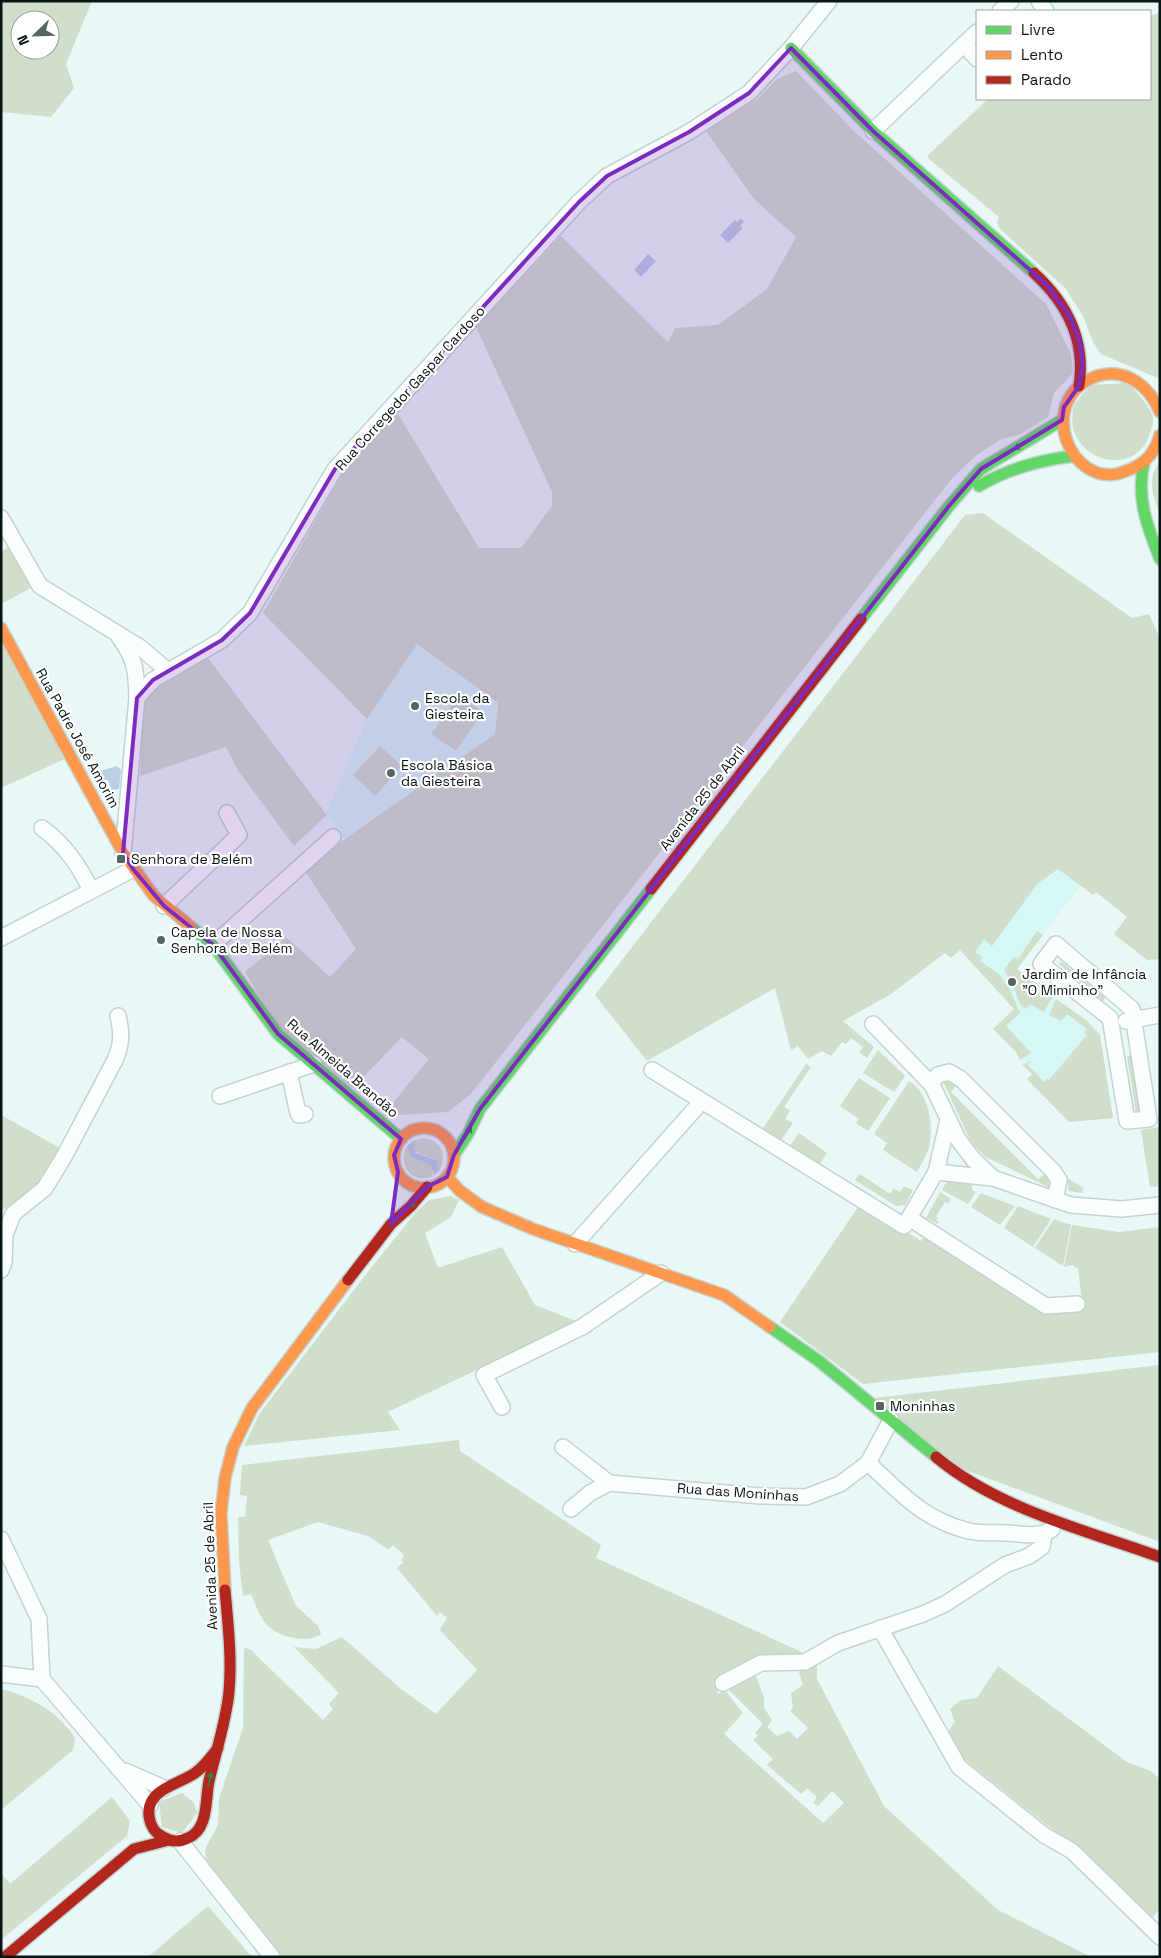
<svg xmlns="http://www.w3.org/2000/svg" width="1161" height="1958" viewBox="0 0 1161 1958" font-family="'Space Grotesk',sans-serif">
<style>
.built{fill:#d5f8f4}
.green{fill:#d0decb;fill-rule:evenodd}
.water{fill:#bacfe4}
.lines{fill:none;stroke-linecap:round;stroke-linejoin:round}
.street-casing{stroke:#c4d3d1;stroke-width:18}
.fast-casing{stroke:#c4d3d1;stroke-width:14}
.slow-casing{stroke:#c4d3d1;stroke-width:14}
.jam-casing{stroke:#c4d3d1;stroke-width:14}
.street{stroke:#fbfefe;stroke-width:15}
.fast{stroke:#63d668;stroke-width:11}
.slow{stroke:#ff974d;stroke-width:11}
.jam{stroke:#b3261e;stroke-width:11}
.oneway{fill:#3a8042}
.marked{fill:#7b2cbf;fill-opacity:0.2;stroke:#7b2cbf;stroke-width:4;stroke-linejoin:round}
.poi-dot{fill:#556563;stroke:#fff;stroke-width:2}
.labels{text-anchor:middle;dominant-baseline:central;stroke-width:4.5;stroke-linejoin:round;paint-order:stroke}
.street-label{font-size:14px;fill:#071614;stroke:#fff}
.poi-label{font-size:14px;fill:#071614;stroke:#fff;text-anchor:start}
</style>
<rect width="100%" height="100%" fill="#e7f8f6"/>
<g class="built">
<polygon points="417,644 497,702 498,707 495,734 345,839 326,813 367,719"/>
<polygon points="1058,869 1081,885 1017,969 1086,1020 1100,1035 1113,1118 1069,1122 1027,1079 1032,1074 1022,1065 1016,1052 993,1029 1014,1009 956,945"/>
</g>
<g class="green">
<path d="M1,1H92L66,64L74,88L51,117L1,112ZM20,20H50V50H20Z"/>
<polygon points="1160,12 1160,379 1101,354 1093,342 1083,316 1065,288 999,228 997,221 999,217 929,159 928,155 988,99 1150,99 1150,16"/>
<polygon points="796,71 854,131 1046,304 1071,354 1073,373 1054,393 1048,417 1021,434 1000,440 978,454 953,477 471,1094 448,1112 382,1116 429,1059 402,1037 353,1088 280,1030 245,972 286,937 330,977 356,949 305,871 345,839 495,734 498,707 497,702 417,644 367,719 263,613 348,464 398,414 479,548 521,548 552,506 552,492 476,327 561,236 668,342 675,328 718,325 767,289 796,237 754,199 706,131 757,99 777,79"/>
<path d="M1129,383C1136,392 1148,404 1152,414C1155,421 1151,430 1149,436C1132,482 1060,457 1074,406C1077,399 1086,391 1091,385Z"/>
<path d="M1160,461V515C1153,495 1146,479 1160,461Z"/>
<polygon points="983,513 1132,618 1149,614 1160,638 1160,959 1147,960 1114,934 1127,917 1096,892 1093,895 1058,869 1037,884 992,946 984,939 975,952 983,957 980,961 1000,975 1010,990 1020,1013 1006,1026 1031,1053 1020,1060 1016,1052 993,1029 1014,1009 960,950 951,958 945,953 891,994 843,1021 874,1047 867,1058 859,1052 863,1047 851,1038 846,1044 842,1042 831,1056 822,1051 808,1059 798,1046 791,1050 775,988 647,1061 595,995 965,515"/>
<polygon points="10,547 31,588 1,604 1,551"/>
<polygon points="1,640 67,758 1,788"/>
<polygon points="208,658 327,815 294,846 237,769 226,747 140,776 143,702 158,687"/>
<polygon points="459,695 483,712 456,751 431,734"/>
<polygon points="380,746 402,766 375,796 353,775"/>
<polygon points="1037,931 1043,935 1017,969 1053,996 1044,1012 1030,1004 1025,1009 1020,1004 1013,985 1004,970 1014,957 1018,959"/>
<polygon points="1061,961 1105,998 1103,1001 1059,964"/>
<polygon points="1056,999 1086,1020 1100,1035 1113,1118 1069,1122 1027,1079 1032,1074 1022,1065 1031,1061 1028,1065 1044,1082 1047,1079 1049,1080 1087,1035 1084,1033 1087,1029 1067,1014 1061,1021 1049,1015"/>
<polygon points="878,1050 905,1076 894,1092 863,1073"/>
<polygon points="1131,1055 1140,1112 1136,1112 1127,1056"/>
<polygon points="806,1064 811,1067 784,1107 790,1111 785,1119 793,1123 781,1140 763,1128"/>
<polygon points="859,1078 890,1098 868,1131 856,1123 859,1119 840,1106"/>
<polygon points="948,1079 956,1086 951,1092 1038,1179 1045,1174 1054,1183 1050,1188 984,1156 970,1140 943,1081"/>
<path d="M909,1081C929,1092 934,1126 929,1147C927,1156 921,1164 917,1172L883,1150L887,1143L874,1134Z"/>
<polygon points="1,1115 62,1149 39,1184 1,1211"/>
<polygon points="1160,1127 1160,1186 1150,1187 1141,1130"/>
<polygon points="799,1133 827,1153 819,1165 790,1146"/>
<path d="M423,1138C441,1140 448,1155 439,1171L434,1159L414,1151L413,1141Z"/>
<path d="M407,1146C410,1158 420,1159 430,1164L433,1176C412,1185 397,1165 407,1146Z"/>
<polygon points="860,1174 890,1194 894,1188 900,1192 904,1186 913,1190 905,1205 896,1206 855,1180"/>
<polygon points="1067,1178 1084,1188 1082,1193 1069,1191"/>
<polygon points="951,1181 972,1181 972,1190 976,1192 968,1204 942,1190 945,1184"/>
<polygon points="940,1192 951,1199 948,1204 945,1202 936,1216 938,1218 936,1220 939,1222 938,1224 926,1218"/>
<polygon points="981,1193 1015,1206 1000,1225 971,1207"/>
<polygon points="451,1196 459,1200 451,1217 425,1233 438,1268 502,1247 535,1305 578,1322 388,1412 400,1430 244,1446 260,1413 370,1269 417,1211 429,1200"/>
<polygon points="860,1204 921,1241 927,1233 1046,1312 1083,1309 1078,1268 1075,1268 1074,1265 1064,1267 1072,1225 1119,1232 1160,1227 1160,1352 863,1384 780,1322"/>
<polygon points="1018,1206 1051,1219 1033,1247 1004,1228"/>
<polygon points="1054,1219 1071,1225 1063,1266 1035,1248"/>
<polygon points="1160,1365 1160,1542 952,1465 874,1398"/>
<path d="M459,1440L460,1451L601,1545L596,1558L808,1655L729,1672L715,1680L718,1694L724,1689L743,1713L724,1734L823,1823L844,1803L832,1791L818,1806L813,1803L817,1797L807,1788L801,1794L767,1765L773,1759L753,1740L758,1736L755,1733L763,1724L728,1689L730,1684L755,1673L764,1698V1708L772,1720L767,1727L777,1736L789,1731L797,1739L808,1728L790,1711L793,1708L791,1693L803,1685L798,1669L806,1670L817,1665V1679L884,1806L998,1910L1091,1957H278L206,1867L205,1849L218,1825L219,1798L243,1728L244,1648L250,1649L323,1720L333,1709L329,1704L339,1693L294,1647L316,1649L342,1637L401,1689L436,1714L477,1670L440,1630L447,1618L440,1612L437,1616L397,1568L404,1562L401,1560L404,1555L393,1545L389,1550L368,1536L318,1522L268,1540L296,1606L318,1626L321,1634C308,1644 279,1637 268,1626C260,1618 255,1604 251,1594L243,1596L239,1562L238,1517H245L247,1496L240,1495L242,1465Z"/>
<polygon points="998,1666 1127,1762 1151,1771 1160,1779 1160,1909 1152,1918 1066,1840 964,1759 948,1731 955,1722 950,1709 961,1700 977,1698"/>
<path d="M1,1689C32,1697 57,1711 75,1738L73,1750L1,1810Z"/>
<polygon points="182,1793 194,1803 197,1813 182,1833 162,1827 159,1802"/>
<polygon points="112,1797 130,1821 127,1836 1,1940 1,1873 10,1884"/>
<polygon points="208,1906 252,1957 148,1957"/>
</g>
<g class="water">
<polygon points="741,218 744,222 740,226 743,228 728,243 720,235 735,220 737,222"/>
<polygon points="648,254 656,261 641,277 634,270"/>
<polygon points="117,766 121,770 119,789 112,790 108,780 101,780 99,776 101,771"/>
<polygon points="413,1141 416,1153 436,1160 439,1171 434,1175 430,1164 411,1157 407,1146"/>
</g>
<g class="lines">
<g class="street-casing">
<g id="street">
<polyline points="1039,1 1046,11"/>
<polyline points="1000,11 1011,1"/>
<polyline points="964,44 977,59"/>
<polyline points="873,131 977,32"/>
<polyline points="1,518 40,586 141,648 168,671"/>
<path d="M119,637C136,661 136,669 137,698"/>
<path d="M42,828C65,845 78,864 91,890"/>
<polyline points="123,853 137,698 153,680 222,640 250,613 335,469 579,202 607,176 689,132 749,93 791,48 829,1"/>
<polyline points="164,906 239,835 227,813"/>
<polyline points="1,938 133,869"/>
<polygon points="1056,944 1132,1009 1149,1119 1127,1121 1110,1018 1041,964"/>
<polyline points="213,945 333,837"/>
<polyline points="1126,1021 1160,1015"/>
<polyline points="873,1024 932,1085 958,1139 973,1159 993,1178"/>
<polyline points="652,1070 904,1226 909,1218"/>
<polyline points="289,1072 298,1113 299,1115 305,1114"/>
<polyline points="931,1083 938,1075 949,1072 961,1079 1053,1171 1059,1180 1055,1200"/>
<polyline points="220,1096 314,1064"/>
<polyline points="936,1172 948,1120"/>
<polyline points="575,1244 702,1101"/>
<path d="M1,1270L4,1262L5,1235L13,1214L45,1188L65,1155L115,1060C122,1044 122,1033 118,1016"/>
<polyline points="1077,1304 1046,1306 909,1218 936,1172 993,1178 1071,1205 1122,1209 1160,1205"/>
<polyline points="502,1407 484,1375 582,1327 661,1273"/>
<polyline points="563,1447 609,1483"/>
<path d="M868,1463C901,1493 923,1520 969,1531C981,1534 995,1532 1007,1533C1023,1534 1039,1538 1052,1529"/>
<polyline points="571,1509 590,1493 609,1483 761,1496 806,1497 840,1484 868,1463 891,1420"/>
<polyline points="1,1539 39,1619 42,1679 150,1805"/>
<polyline points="880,1628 959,1767 1044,1835 1072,1851 1160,1937"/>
<polyline points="1,1674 42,1679"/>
<polyline points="723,1683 761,1663 805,1662 838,1643 923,1614 945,1604 1005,1565 1029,1556 1042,1547 1044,1534"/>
<polyline points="125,1771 164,1788"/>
<polyline points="180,1841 272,1957"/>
</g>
</g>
<g class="fast-casing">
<g id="fast">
<polyline points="791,48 873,131 1034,273"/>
<path d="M1144,462C1136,498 1147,526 1160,559"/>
<path d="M979,486C1009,468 1040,460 1074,456"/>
<polyline points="861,619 949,506 981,469 1062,420"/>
<polyline points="191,927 213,945 278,1034 401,1139"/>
<polyline points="454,1155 468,1134 480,1109 651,889"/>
<polyline points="770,1327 819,1361 936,1457"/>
</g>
</g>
<g class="slow-casing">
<g id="slow">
<path d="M1160,412C1154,398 1145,385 1130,378C1114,371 1098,373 1083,383C1042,412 1071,482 1117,474C1122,473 1127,470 1131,469C1146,463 1156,450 1160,435"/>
<polyline points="1,628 123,853 154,896 191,927"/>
<circle cx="424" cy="1158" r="30"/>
<polyline points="447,1177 460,1191 482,1207 533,1229 724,1295 770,1327"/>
<polyline points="225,1590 221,1513 225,1478 233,1447 252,1408 348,1280"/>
</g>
</g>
<g class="jam-casing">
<g id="jam">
<path d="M1034,273C1067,303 1086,341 1079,386"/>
<polyline points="651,889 861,619"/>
<polyline points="348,1280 391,1224 411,1206 427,1187"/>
<path d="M936,1457C998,1509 1085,1530 1160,1557"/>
<path d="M218,1748C211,1757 204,1767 195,1773C178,1785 146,1789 149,1816C150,1825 155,1833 163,1837C171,1842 180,1842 188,1838C209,1829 205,1800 209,1781C216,1751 226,1722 229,1692C232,1658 228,1624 225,1590"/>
<polyline points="5,1957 134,1849 169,1840"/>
</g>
</g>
<use href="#street" class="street"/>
<use href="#fast" class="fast"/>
<use href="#slow" class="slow"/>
<use href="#jam" class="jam"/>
</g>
<defs><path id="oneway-solid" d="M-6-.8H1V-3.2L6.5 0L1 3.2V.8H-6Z" transform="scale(1.25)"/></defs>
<g class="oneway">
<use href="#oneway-solid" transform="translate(1020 446) rotate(155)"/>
<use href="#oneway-solid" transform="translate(468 1133) rotate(-61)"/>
<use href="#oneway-solid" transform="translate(410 1206) rotate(-45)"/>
<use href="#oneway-solid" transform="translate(210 1779) rotate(-76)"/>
</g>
<path class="marked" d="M791,48L873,131L1048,286L1070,316L1080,342L1083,366L1079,386L1064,407L1062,420L981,469L949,506L480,1109L454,1155L447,1177L427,1187L391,1224L398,1172L394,1155L401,1139L278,1034L213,945L164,906L133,869L123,853L137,698L153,680L222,640L250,613L335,469L579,202L607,176L689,132L749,93Z"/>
<g class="poi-dot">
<circle cx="415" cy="706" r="5"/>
<circle cx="391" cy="773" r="5"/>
<rect x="116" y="854" width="10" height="10" rx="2.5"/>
<circle cx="161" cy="940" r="5"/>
<circle cx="1012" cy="982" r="5"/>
<rect x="875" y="1401" width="10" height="10" rx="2.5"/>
</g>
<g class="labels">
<g class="street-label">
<text transform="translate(410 388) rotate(-48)">Rua Corregedor Gaspar Cardoso</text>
<text transform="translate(78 738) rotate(61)">Rua Padre José Amorim</text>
<text transform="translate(702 798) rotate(-52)">Avenida 25 de Abril</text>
<text transform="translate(343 1068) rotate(41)">Rua Almeida Brandão</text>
<text transform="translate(738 1492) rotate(4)">Rua das Moninhas</text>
<text transform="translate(210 1566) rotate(-92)">Avenida 25 de Abril</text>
</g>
<g class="poi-label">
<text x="425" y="698">Escola da<tspan x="425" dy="16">Giesteira</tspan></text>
<text x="401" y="765">Escola Básica<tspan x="401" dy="16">da Giesteira</tspan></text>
<text x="131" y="859">Senhora de Belém</text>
<text x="171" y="932">Capela de Nossa<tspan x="171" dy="16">Senhora de Belém</tspan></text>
<text x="1022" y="974">Jardim de Infância<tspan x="1022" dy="16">"O Miminho"</tspan></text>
<text x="890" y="1406">Moninhas</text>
</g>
</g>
<rect width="1161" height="1958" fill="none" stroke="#071614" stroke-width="5"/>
<rect x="976" y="10" width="175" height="90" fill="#ffffff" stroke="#9ca2a1"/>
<rect x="986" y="26" width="25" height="8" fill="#63d668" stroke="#9ca2a1"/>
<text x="1021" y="35" font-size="15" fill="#071614">Livre</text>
<rect x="986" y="51" width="25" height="8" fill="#ff974d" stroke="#9ca2a1"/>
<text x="1021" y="60" font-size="15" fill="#071614">Lento</text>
<rect x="986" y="76" width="25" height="8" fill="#b3261e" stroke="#9ca2a1"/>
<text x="1021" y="85" font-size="15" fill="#071614">Parado</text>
<g transform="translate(35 35) rotate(247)"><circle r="24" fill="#ffffff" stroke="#9ca2a1"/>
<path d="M0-4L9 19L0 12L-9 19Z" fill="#556563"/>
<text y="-8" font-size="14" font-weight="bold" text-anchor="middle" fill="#071614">N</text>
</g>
</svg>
